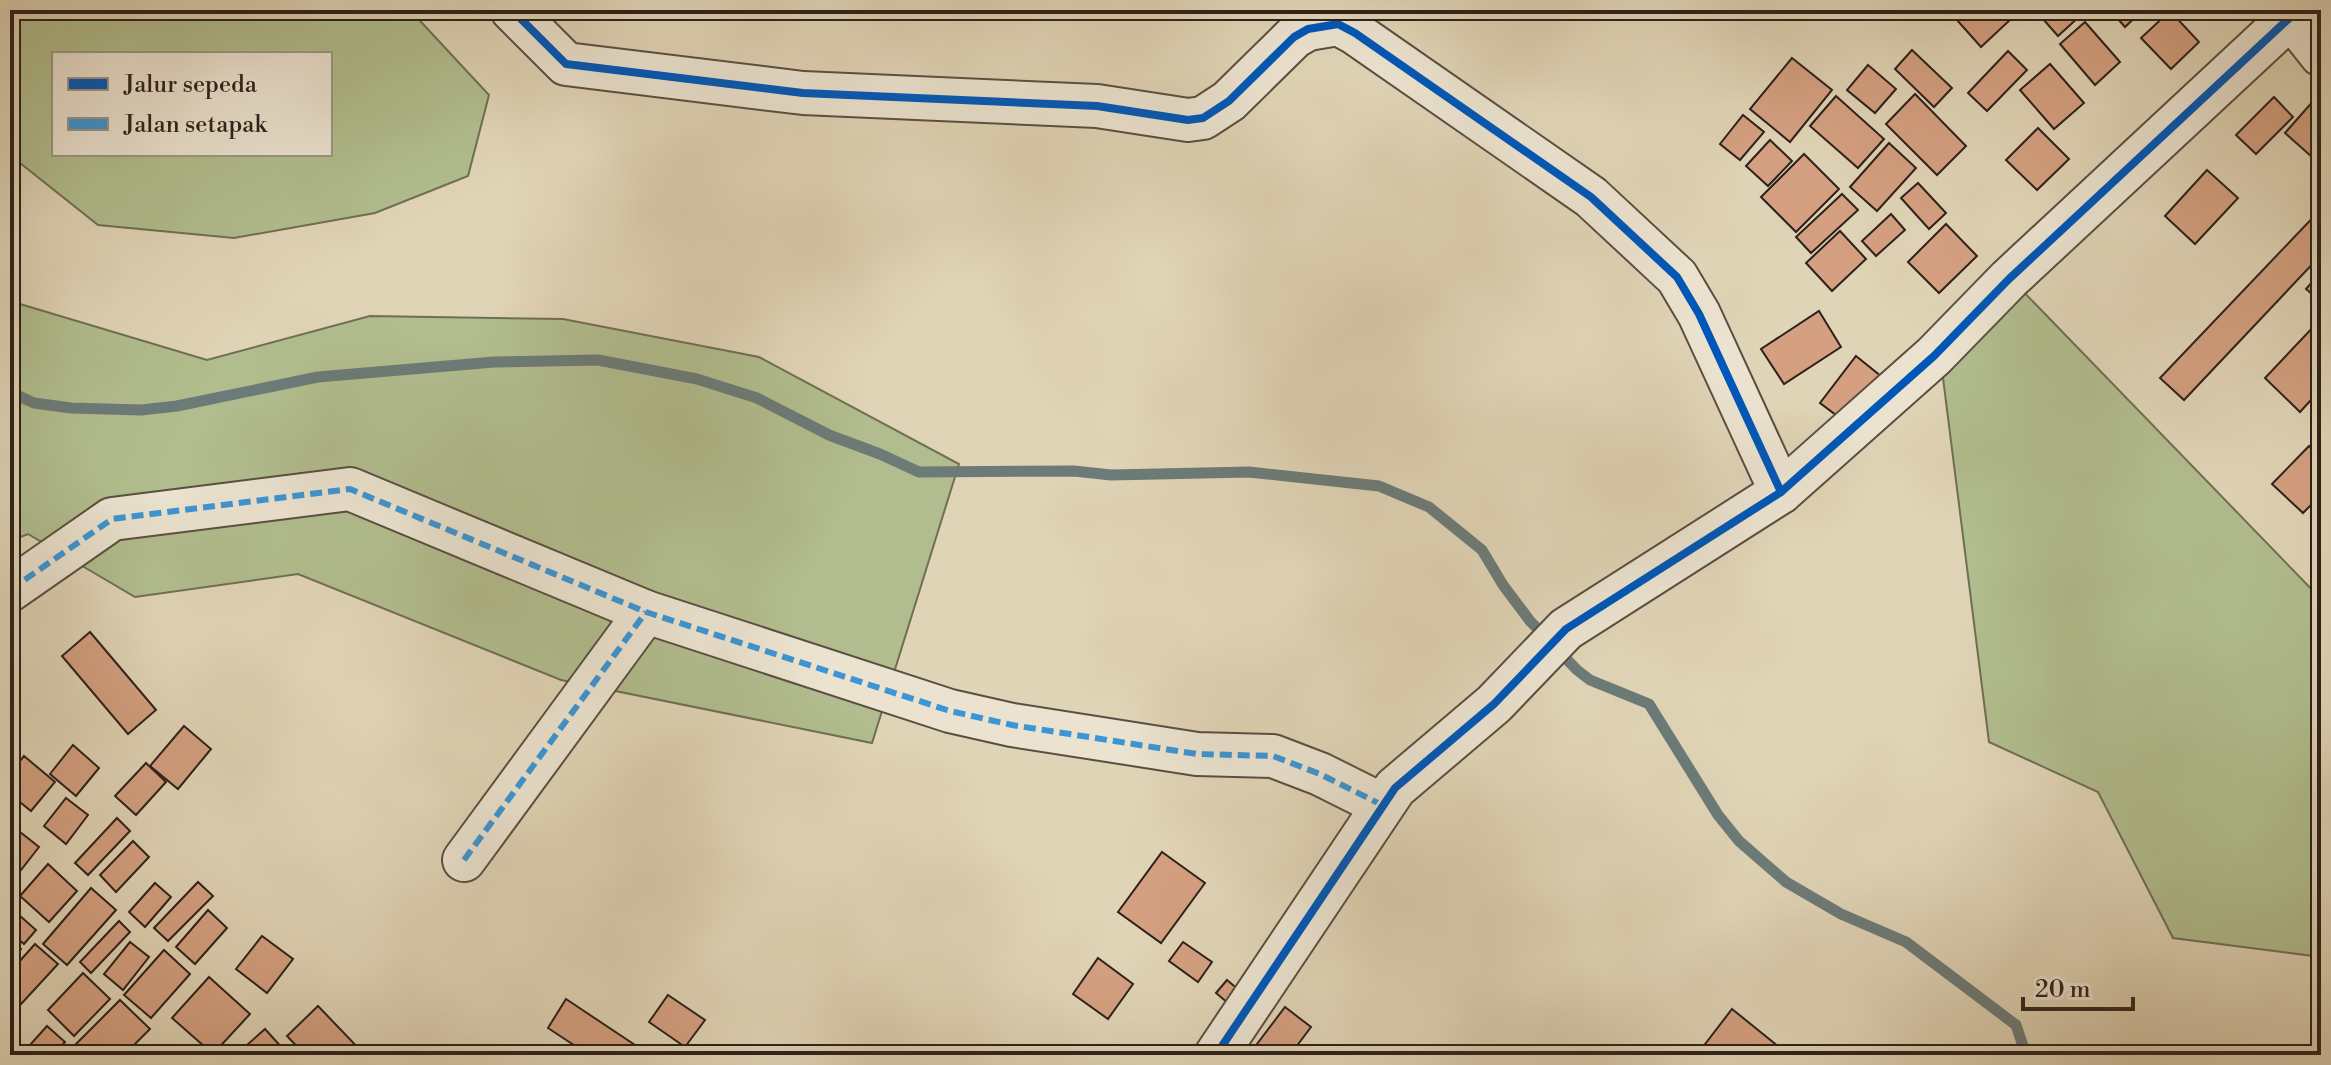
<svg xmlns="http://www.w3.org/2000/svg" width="2331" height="1065" viewBox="0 0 2331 1065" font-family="'Libre Bodoni',serif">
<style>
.green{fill:#b1bd8e;stroke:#6f6f54;stroke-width:2;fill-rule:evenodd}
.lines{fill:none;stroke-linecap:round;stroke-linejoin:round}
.stream{stroke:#6c7b78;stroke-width:11}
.building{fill:#d4a081;stroke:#2d211b;stroke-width:2}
.street-casing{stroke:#5a4e42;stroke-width:46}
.street{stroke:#ebe3d0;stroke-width:42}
.quiet{stroke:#3c95d4;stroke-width:6;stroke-dasharray:12 6;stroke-linecap:butt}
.cycleway-casing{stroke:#ebe3d0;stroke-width:13}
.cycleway{stroke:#0057b8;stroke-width:8}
</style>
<rect width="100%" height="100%" fill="#e0d4b6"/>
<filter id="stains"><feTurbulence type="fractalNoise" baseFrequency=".0025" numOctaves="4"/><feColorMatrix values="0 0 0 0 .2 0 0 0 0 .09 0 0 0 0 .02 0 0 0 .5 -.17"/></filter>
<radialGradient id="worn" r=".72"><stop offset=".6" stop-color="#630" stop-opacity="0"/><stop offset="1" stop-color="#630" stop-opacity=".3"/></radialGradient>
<g class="green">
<path d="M10,10H410L489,95L468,176L375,213L234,238L98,225L10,155ZM54,54H330V154H54Z"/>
<polygon points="2016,284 2321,599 2321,957 2173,938 2098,792 1989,742 1941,362"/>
<polygon points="10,301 207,360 370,316 563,319 759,357 959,464 872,743 561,680 298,574 135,597 28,534 10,541"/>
</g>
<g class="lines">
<polyline class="stream" points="10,392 34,403 71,408 141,410 177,406 318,377 494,362 598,360 697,379 757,398 829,435 880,454 919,472 1074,471 1111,475 1249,472 1379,486 1429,507 1482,550 1503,585 1530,621 1577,670 1590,680 1649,704 1718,815 1739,841 1786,882 1841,914 1906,942 2016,1025 2026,1055"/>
</g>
<g class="building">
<polygon points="1948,10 2003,10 2011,19 1981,47"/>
<polygon points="2035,10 2075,10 2080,16 2058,36"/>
<polygon points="2110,10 2143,10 2125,27"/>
<polygon points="2170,11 2199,42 2171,69 2141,38"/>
<polygon points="2085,22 2120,62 2095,85 2060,44"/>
<polygon points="1912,50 1952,88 1934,107 1895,69"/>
<polygon points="2008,51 2027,70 1987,111 1968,93"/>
<polygon points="1792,58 1832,90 1790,142 1750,109"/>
<polygon points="2050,64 2084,103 2054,129 2020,90"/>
<polygon points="1868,65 1896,89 1875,113 1847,90"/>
<polygon points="1915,94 1966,146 1937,175 1886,124"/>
<polygon points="1836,96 1884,139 1858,168 1810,126"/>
<polygon points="2274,97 2293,117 2256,154 2236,135"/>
<polygon points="2315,99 2321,104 2321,165 2285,133"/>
<polygon points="1743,115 1764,132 1740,160 1720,144"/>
<polygon points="2038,128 2069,159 2037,190 2006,160"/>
<polygon points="1770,140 1792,161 1768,186 1746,166"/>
<polygon points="1889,143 1916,168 1877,211 1850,187"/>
<polygon points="1804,154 1839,189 1796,232 1761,197"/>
<polygon points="2207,170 2238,198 2195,244 2165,216"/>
<polygon points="1918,183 1946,213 1929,229 1901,198"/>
<polygon points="1842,194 1858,210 1811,253 1796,237"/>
<polygon points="2321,209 2321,255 2184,400 2160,378"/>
<polygon points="1891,214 1905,230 1876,256 1862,241"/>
<polygon points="1946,224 1977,256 1939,293 1908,262"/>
<polygon points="1840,231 1866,259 1832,291 1806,263"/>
<polygon points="2321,272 2321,302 2306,289"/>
<polygon points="1819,311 1841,347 1784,384 1761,349"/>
<polygon points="2317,323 2321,327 2321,389 2300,412 2265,378"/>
<polygon points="1856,356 1887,381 1852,427 1820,403"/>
<polygon points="2309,446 2321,458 2321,495 2303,513 2272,484"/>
<polygon points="90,632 156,710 128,734 62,656"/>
<polygon points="184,726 211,749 178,789 150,766"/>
<polygon points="73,745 99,768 76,796 50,774"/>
<polygon points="24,756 55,782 31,811 10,794 10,773"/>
<polygon points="146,763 166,782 136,815 115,796"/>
<polygon points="66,798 88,815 66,844 44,826"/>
<polygon points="117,818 130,831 88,875 75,863"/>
<polygon points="15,828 39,847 10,884 10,834"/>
<polygon points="133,841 149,857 116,892 100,875"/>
<polygon points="1162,852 1205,883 1161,943 1118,912"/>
<polygon points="48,864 77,891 49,922 20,896"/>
<polygon points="198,882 213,896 168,941 154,928"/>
<polygon points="155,883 171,897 145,927 129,912"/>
<polygon points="91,888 116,910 67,965 43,944"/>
<polygon points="10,907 36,930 24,944 10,932"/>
<polygon points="208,910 227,928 195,964 176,947"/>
<polygon points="119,921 130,932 91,973 80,962"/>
<polygon points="262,936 293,959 267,993 236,969"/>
<polygon points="10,940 21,949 10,961"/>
<polygon points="130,942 149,957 123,990 104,974"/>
<polygon points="1183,942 1212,962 1198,982 1169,961"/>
<polygon points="35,944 58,964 10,1016 10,972"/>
<polygon points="164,950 190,974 151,1018 124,995"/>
<polygon points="1098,958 1133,984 1108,1019 1073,994"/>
<polygon points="83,973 110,999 74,1036 48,1010"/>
<polygon points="209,977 250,1014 213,1054 172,1018"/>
<polygon points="1227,980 1246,996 1235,1009 1216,993"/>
<polygon points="668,995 705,1020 685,1047 649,1022"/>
<polygon points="566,999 650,1055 589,1055 548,1028"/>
<polygon points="120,1000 150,1029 124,1055 65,1055"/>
<polygon points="318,1006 365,1055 305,1055 287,1036"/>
<polygon points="1285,1007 1311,1027 1290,1055 1263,1055 1254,1048"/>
<polygon points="1732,1009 1789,1055 1703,1055 1699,1052"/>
<polygon points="47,1026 65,1042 53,1055 21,1055"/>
<polygon points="265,1029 284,1050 279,1055 256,1055 247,1045"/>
</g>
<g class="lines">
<g class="street-casing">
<g id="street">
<polyline points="512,10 566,64 803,93 1097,106 1188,120 1203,118 1229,101 1294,37 1308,29 1338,24 1355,33 1591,197 1677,277 1699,314 1781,492"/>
<polyline points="2291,17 2321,55"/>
<polyline points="10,590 112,519 350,489 646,612 950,711 1012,725 1197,754 1273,756 1320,774 1382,805"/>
<polyline points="464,860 646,612"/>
<polyline points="1216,1055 1395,788 1494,704 1566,629 1781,492 1934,356 2009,279 2298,10"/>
</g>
</g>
<use href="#street" class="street"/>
<g class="quiet">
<polyline points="10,590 112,519 350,489 646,612 950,711 1012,725 1197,754 1273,756 1320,774 1382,805"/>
<polyline points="464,860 646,612"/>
</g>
<g class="cycleway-casing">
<g id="cycleway">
<polyline points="512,10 566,64 803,93 1097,106 1188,120 1203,118 1229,101 1294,37 1308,29 1338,24 1355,33 1591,197 1677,277 1699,314 1781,492"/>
<polyline points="1216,1055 1395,788 1494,704 1566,629 1781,492 1934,356 2009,279 2298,10"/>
</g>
</g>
<use href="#cycleway" class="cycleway"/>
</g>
<rect width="2331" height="1065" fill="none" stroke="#e0d4b6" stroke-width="40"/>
<rect x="12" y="12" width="2307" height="1041" fill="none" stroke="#2d211b" stroke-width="4"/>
<rect x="20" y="20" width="2291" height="1025" fill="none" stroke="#2d211b" stroke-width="2"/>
<rect x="52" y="52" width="280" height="104" fill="#ebe3d0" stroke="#9f9588" stroke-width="2"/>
<rect x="68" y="78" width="40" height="12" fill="#0057b8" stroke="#9f9588" stroke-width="2"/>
<text x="124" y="92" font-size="24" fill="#2d211b">Jalur sepeda</text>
<rect x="68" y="118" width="40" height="12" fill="#3c95d4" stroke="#9f9588" stroke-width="2"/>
<text x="124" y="132" font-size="24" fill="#2d211b">Jalan setapak</text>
<path d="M2023 997v12h110v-12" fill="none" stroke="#2d211b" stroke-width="4"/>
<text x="2035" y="997" font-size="24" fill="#2d211b" stroke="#ebe3d0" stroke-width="6" paint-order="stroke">20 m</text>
<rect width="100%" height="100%" filter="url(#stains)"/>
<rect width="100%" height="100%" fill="url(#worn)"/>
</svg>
